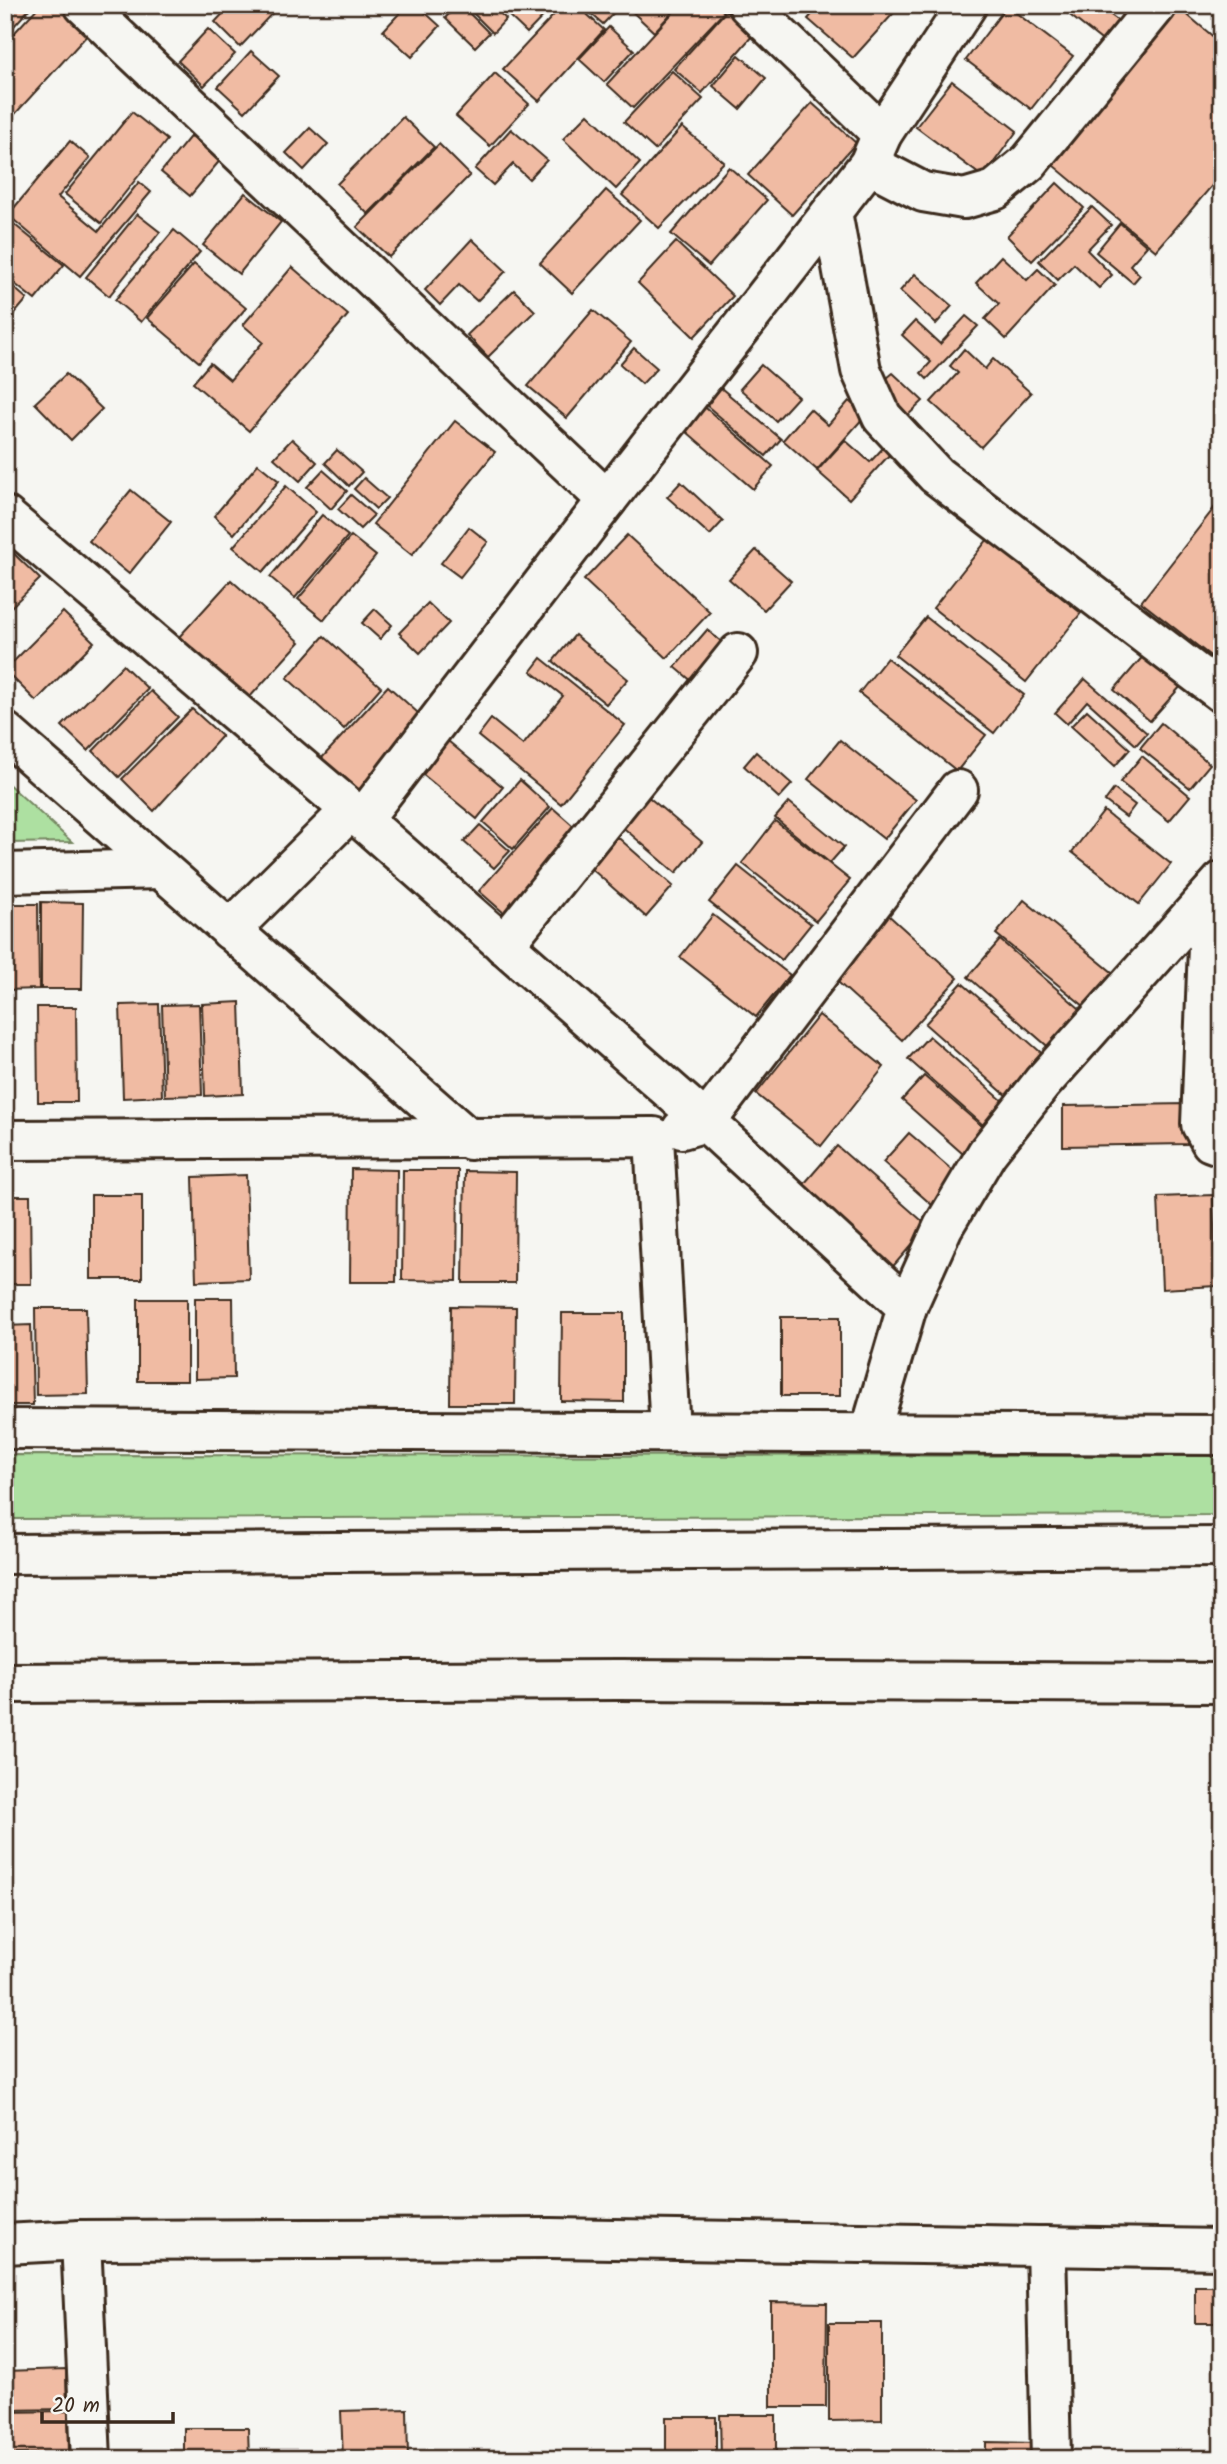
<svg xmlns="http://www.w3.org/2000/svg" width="1227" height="2464" viewBox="0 0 1227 2464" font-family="Kalam,sans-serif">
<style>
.green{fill:#ade0a1;stroke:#748560;stroke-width:2}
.building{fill:#f0bba3;stroke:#3b2a1e;stroke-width:2}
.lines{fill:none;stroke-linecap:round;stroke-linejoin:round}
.street-casing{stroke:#3b2a1e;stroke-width:44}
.secondary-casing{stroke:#3b2a1e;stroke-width:44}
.street{stroke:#f6f6f2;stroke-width:38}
.secondary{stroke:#f6f6f2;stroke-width:38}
</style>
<rect width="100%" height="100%" fill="#f6f6f2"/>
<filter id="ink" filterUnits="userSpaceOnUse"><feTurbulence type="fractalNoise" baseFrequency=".0143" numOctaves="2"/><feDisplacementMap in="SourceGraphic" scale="14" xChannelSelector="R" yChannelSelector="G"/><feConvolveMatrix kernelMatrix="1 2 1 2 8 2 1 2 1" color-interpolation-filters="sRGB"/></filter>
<g filter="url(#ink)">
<g class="green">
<polygon points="5,781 72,842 5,843"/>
<polygon points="5,1455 1222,1456 1222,1515 5,1519"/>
</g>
<g class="building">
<polygon points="5,5 33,5 5,36"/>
<polygon points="40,5 61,5 90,32 5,125 5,43"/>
<polygon points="231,5 280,5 240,47 215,22"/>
<polygon points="407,5 417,5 440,26 412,57 383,31"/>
<polygon points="458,5 461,5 489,33 475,47 445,18"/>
<polygon points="465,5 492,5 506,19 493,33"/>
<polygon points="515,5 554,5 527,33 507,14"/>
<polygon points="563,5 577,5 604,30 539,101 503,69"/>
<polygon points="581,5 621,5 603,24"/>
<polygon points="625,5 679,5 654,32"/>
<polygon points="680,5 717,5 724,12 633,108 607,84"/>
<polygon points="820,5 901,5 853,58 808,19"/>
<polygon points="1057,5 1098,5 1130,30 1114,50"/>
<polygon points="1007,6 1073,56 1031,109 966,60"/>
<polygon points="1178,7 1222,44 1222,174 1156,251 1048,161"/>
<polygon points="726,11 753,35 702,93 674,69"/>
<polygon points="609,27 634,50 604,82 579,59"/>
<polygon points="208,29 235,54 204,86 178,61"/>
<polygon points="251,51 279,76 245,112 218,87"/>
<polygon points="739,55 766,78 740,109 713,86"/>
<polygon points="672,71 703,99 655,150 624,122"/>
<polygon points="495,73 529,104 490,146 456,116"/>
<polygon points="952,81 1017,131 983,177 916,127"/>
<polygon points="812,103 856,143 792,215 748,175"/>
<polygon points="132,112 167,140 101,223 65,194"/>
<polygon points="588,114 640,163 616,189 563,139"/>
<polygon points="403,117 434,147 368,214 337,184"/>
<polygon points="682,127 724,162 659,228 622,195"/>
<polygon points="310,128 328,144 304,170 286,153"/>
<polygon points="511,129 547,160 529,179 513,164 493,185 475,169"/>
<polygon points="193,133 222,158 190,196 161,172"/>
<polygon points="70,141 90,158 58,197 99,231 139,182 151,192 80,276 8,215"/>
<polygon points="439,144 470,175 389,257 357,227"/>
<polygon points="729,167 767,200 709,266 671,234"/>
<polygon points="1057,183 1084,208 1032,261 1007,236"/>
<polygon points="606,190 640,220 572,293 540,263"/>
<polygon points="245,193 281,222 239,274 203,245"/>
<polygon points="1092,207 1111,225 1087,250 1112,275 1099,288 1074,264 1058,280 1039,261"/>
<polygon points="137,214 160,232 109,296 86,277"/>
<polygon points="5,217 64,265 35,300 5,276"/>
<polygon points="1120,223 1147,246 1130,265 1140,275 1133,283 1096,252"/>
<polygon points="174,230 200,252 141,322 115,300"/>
<polygon points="472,239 506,271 477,301 459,285 440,305 425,290"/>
<polygon points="676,242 733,296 694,337 638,283"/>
<polygon points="1001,256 1027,280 1038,269 1055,285 1006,339 985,319 999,304 976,283"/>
<polygon points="194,264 246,308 199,362 147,318"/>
<polygon points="292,267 348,315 249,431 193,383 210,363 230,380 263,342 243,325"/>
<polygon points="915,274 952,306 936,324 900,291"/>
<polygon points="5,280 27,299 5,325"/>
<polygon points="514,290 535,311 488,357 467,335"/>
<polygon points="593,310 631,342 567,418 528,386"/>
<polygon points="966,316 978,326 927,379 921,373 931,362 902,335 915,321 940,344"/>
<polygon points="634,348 657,368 642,384 620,364"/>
<polygon points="964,349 985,369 993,359 1031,393 981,447 931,402 958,373 950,366"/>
<polygon points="761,365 798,397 776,421 740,389"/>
<polygon points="893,373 923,401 904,419 887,378"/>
<polygon points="66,374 102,409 71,440 35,403"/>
<polygon points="721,388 781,439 766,456 706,405"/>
<polygon points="849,401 865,416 817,470 783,440 810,409 828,425"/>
<polygon points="700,403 773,466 753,489 680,426"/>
<polygon points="455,421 495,452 412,555 373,524"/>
<polygon points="292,439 317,462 300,481 274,458"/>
<polygon points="845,440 870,462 884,447 891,453 849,499 817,471"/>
<polygon points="337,450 362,472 349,486 325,463"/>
<polygon points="258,464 279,481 234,534 214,516"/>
<polygon points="323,470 347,491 331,509 307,487"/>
<polygon points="364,478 387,498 376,509 354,489"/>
<polygon points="681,482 723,521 710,535 667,497"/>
<polygon points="286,486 316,512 263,572 233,547"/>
<polygon points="131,490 171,522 129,574 89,541"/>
<polygon points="351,495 374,515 360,529 338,509"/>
<polygon points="1222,498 1222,646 1213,658 1141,602"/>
<polygon points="322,515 348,536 295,598 270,577"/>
<polygon points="469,527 488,542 460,577 441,563"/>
<polygon points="627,535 710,612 667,658 584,580"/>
<polygon points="351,536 376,556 324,620 298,599"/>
<polygon points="988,539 1081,613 1026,682 933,608"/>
<polygon points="10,550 40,579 5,613 5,555"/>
<polygon points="756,550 791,581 764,610 729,579"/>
<polygon points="231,580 300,642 248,699 179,637"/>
<polygon points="428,603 449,623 420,653 399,633"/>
<polygon points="375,609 392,625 380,639 362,623"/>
<polygon points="63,612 94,642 36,701 5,670"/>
<polygon points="926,617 1024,695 994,733 895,655"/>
<polygon points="707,630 732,650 700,688 675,667"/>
<polygon points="575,635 628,679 606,704 553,661"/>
<polygon points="324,636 381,687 344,729 287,678"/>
<polygon points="1145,654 1181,686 1150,721 1114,690"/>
<polygon points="541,658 625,725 561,804 478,736 491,719 523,745 563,696 531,671"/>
<polygon points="887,658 986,735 957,771 859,693"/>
<polygon points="123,665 148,689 88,751 62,726"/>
<polygon points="1085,679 1147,733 1136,745 1087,701 1067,724 1055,713"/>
<polygon points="388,686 427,721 359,795 320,760"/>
<polygon points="151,691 178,717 119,777 93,751"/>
<polygon points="192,709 222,736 154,811 122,779"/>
<polygon points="1087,710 1130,749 1115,766 1071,726"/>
<polygon points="1161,723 1210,764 1190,788 1140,748"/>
<polygon points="840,740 916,800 884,839 808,779"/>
<polygon points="448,741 503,787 477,819 421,773"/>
<polygon points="756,752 792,784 779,798 744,766"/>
<polygon points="1142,756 1190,796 1169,821 1120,782"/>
<polygon points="520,780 550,807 513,849 483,822"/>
<polygon points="1114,789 1135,805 1126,817 1105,801"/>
<polygon points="645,794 702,842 676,873 619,824"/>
<polygon points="789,802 844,847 830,863 775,818"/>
<polygon points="553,808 587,838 513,921 479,891"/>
<polygon points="1104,811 1171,864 1139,904 1072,852"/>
<polygon points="775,821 850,880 816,921 742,863"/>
<polygon points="480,825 510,851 494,868 464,842"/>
<polygon points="613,833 673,886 646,917 586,864"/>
<polygon points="738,866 811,924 782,960 709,902"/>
<polygon points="1024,900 1118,977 1090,1011 996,934"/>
<polygon points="41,902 83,903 82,989 41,989"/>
<polygon points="5,904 38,904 39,989 5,990"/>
<polygon points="885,912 958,978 902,1040 829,974"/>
<polygon points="713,915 790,975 756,1017 680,957"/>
<polygon points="1000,940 1086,1014 1053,1051 968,977"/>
<polygon points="962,983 1045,1056 1008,1097 925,1024"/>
<polygon points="240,1002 243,1094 205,1096 202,1004"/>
<polygon points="159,1004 162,1096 123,1098 120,1005"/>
<polygon points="199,1004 202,1095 165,1096 162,1005"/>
<polygon points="37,1007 76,1007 77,1102 38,1102"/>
<polygon points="819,1015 884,1067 821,1146 756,1094"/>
<polygon points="929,1036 1011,1108 991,1132 908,1059"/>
<polygon points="924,1076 993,1136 971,1161 902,1100"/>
<polygon points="1186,1104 1187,1144 1063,1146 1063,1106"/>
<polygon points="909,1133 966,1182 940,1212 883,1162"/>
<polygon points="837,1146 928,1226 889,1271 797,1192"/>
<polygon points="351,1169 397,1170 396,1282 350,1282"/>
<polygon points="403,1170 458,1170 457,1281 402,1280"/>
<polygon points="465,1171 516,1172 515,1283 463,1283"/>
<polygon points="246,1175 249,1279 196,1281 193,1177"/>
<rect x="91" y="1195" width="51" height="84"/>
<polygon points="1213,1195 1216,1286 1162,1289 1158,1197"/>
<polygon points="5,1196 30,1196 31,1284 5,1284"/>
<polygon points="195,1298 233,1298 234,1378 195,1379"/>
<rect x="138" y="1299" width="49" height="82"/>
<polygon points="451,1306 516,1307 515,1404 450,1404"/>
<polygon points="35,1308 86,1308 88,1394 36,1395"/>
<polygon points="562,1313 624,1313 624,1402 561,1401"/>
<rect x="781" y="1317" width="59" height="79"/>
<polygon points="31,1325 33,1405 5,1405 5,1326"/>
<rect x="1195" y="2286" width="27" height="37"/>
<polygon points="771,2302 827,2303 826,2407 771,2407"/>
<polygon points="829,2323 882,2323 882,2420 829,2421"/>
<polygon points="66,2369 67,2409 5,2410 5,2371"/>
<polygon points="407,2409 408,2459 343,2459 341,2411"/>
<polygon points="68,2411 69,2453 5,2454 5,2412"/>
<polygon points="720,2415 776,2415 776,2459 721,2459"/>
<rect x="666" y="2417" width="50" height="42"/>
<polygon points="184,2428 248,2428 249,2459 184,2459"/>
<polygon points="986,2442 1038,2443 1037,2459 986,2459"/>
<polygon points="69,2456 69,2459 5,2459 5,2457"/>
</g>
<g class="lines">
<g class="street-casing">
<g id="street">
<polyline points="84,5 607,500"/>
<polyline points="748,5 882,134"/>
<polyline points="869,164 923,192 964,199 995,190 1029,162 1157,5"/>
<polyline points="832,212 861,370 882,417 936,475 1222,693"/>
<polyline points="5,516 351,810 706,1122 907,1307"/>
<polyline points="5,732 470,1140"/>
<polyline points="362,820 607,500 869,164 882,134 967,5"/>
<polyline points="5,873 161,869"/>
<polyline points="1210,896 1201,1124 1211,1142 1222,1146"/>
<polyline points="230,930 351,810"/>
<polyline points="504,945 738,653"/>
<polyline points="682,1129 706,1122 958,790"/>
<polyline points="5,1140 654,1137 670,1432"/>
<polyline points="5,1429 1222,1435"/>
<polyline points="870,1433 907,1307 943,1227 987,1153 1042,1083 1222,881"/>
<polyline points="81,2240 91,2459"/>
<polyline points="5,2244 81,2240 551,2238 1222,2249"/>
<polyline points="1046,2246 1051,2459"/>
</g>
</g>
<g class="secondary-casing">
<g id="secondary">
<polyline points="5,1554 1222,1547"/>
<polyline points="5,1683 618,1680 1222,1683"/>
</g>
</g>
<use href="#street" class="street"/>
<use href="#secondary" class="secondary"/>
</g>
</g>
<rect width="1227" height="2464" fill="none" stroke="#f6f6f2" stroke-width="28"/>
<rect x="14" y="14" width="1199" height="2436" fill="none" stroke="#3b2a1e" stroke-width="2.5" filter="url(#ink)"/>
<path d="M42 2412v10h131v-10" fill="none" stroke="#3b2a1e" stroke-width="3.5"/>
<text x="52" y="2412" font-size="21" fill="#3b2a1e" stroke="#f6f6f2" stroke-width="5" paint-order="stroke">20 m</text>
</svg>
